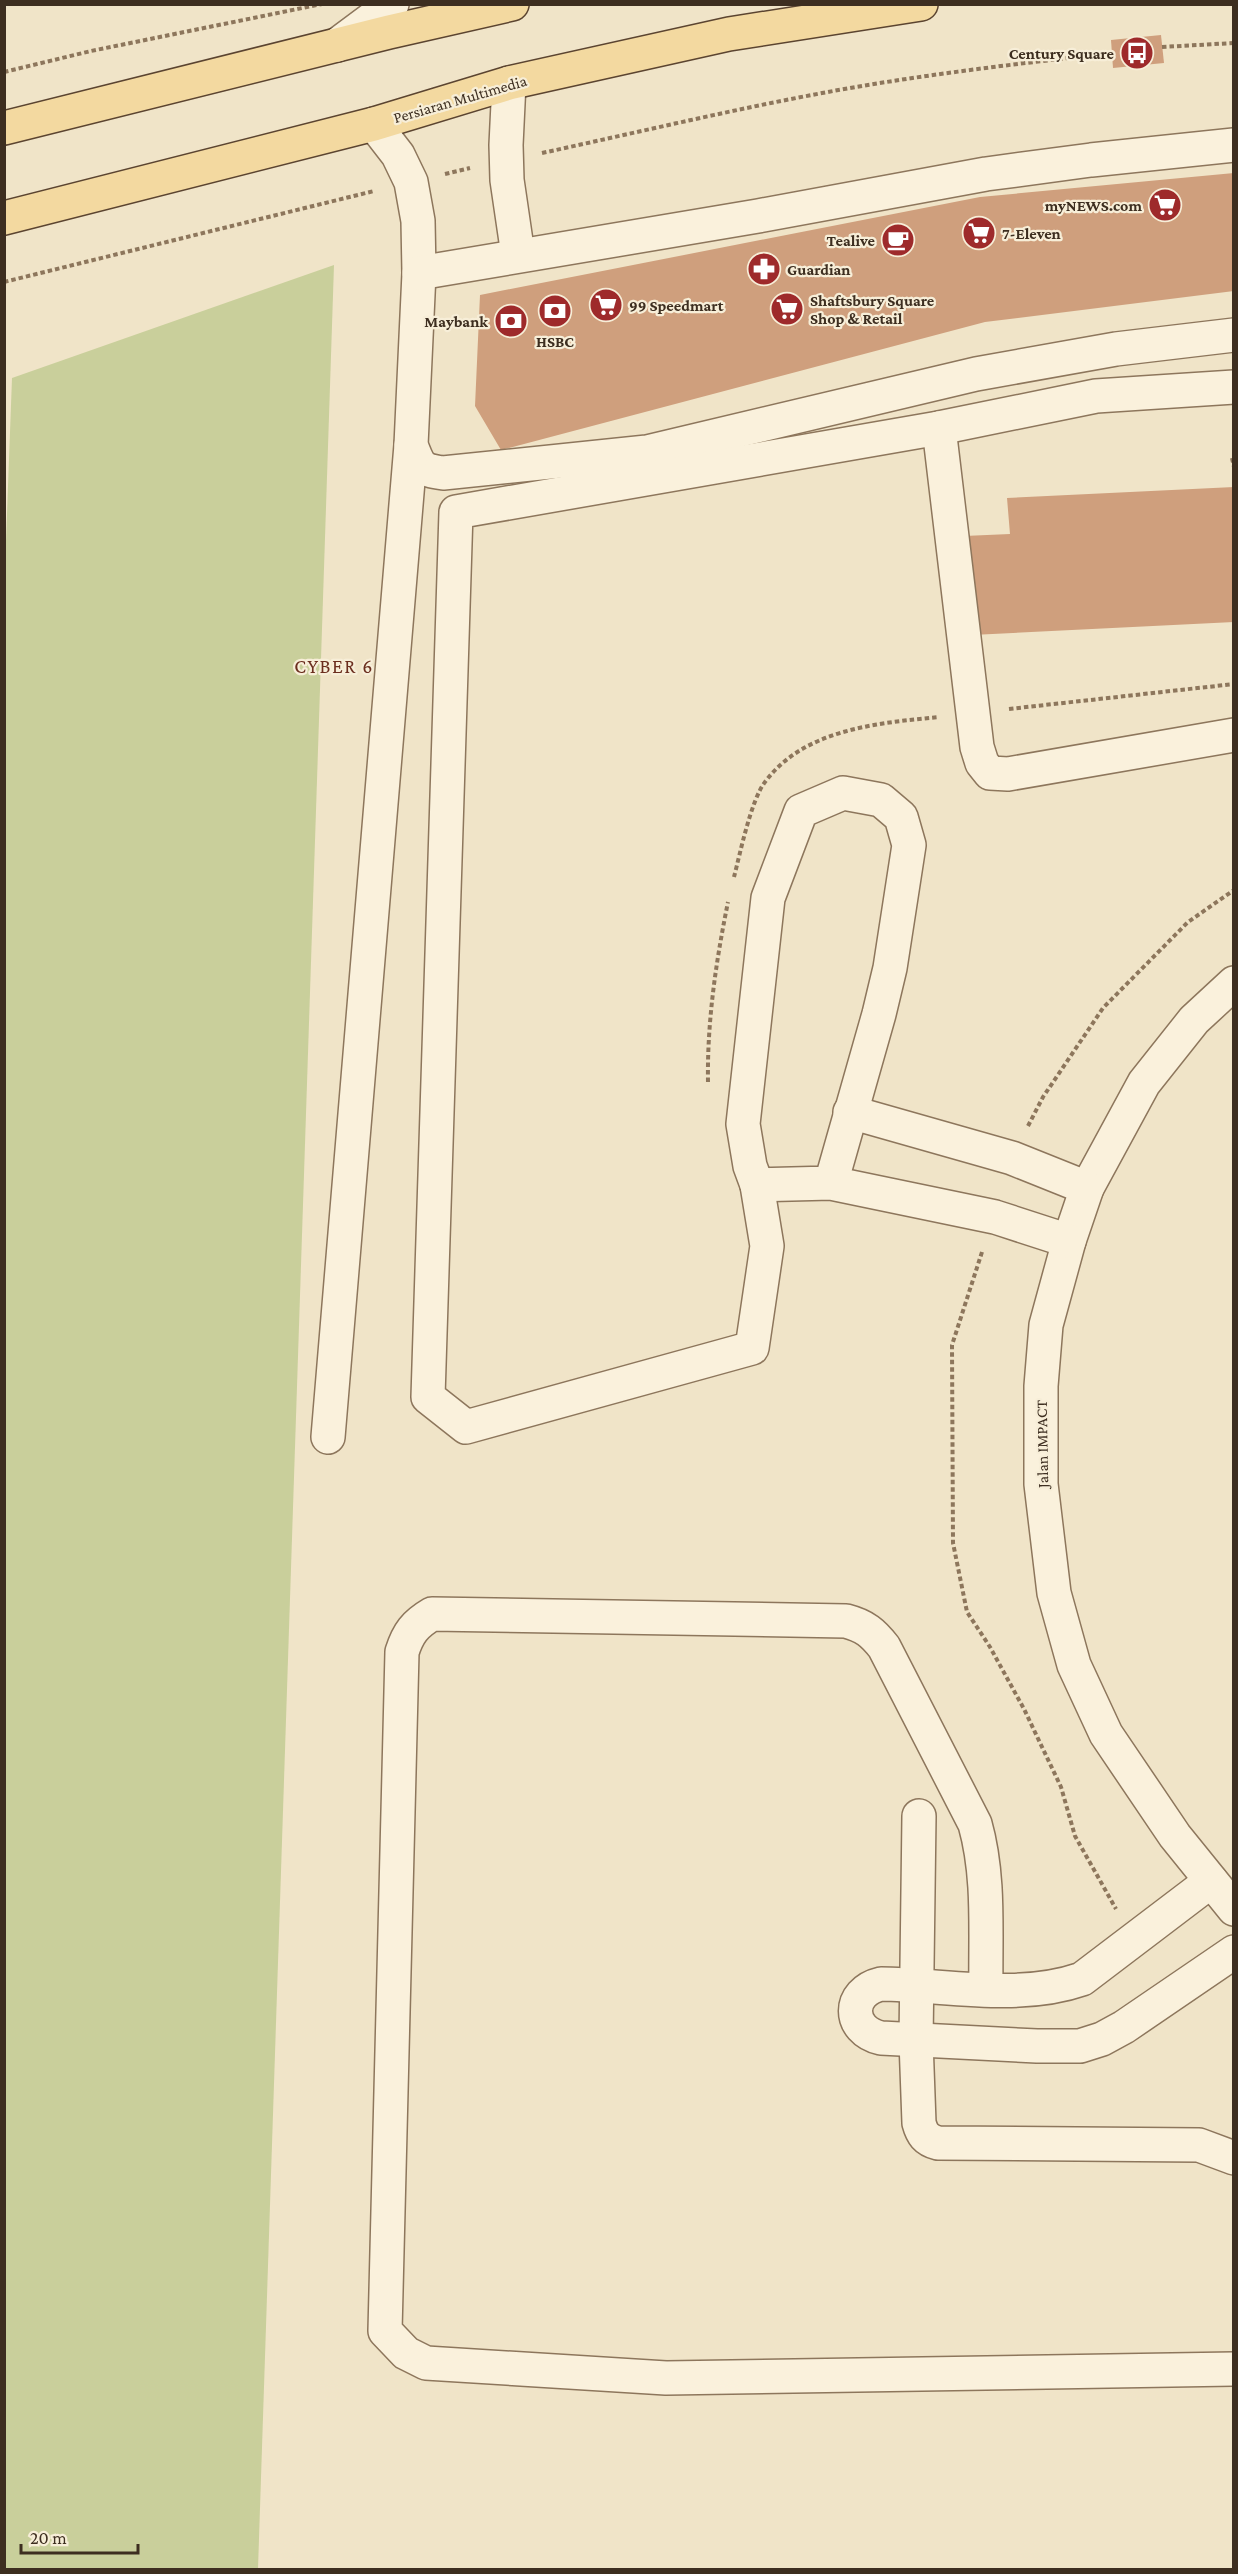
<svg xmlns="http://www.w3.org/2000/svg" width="1238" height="2574" viewBox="0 0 1238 2574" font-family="'Crimson Pro',serif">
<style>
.green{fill:#c9cf9b}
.building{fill:#cf9f7d}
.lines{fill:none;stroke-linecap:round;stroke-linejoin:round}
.minor-casing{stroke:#8d765c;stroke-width:36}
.major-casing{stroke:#5b4430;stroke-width:36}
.path{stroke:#8d765c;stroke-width:4;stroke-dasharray:4.5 3;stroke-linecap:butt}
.minor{stroke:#faf1dc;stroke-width:33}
.major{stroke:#f3d9a0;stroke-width:33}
.labels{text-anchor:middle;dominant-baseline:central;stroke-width:4.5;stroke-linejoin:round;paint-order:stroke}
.poi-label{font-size:16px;font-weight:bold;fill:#3d2e20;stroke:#f7eed8;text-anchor:end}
.street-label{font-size:16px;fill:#3d2e20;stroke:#f7eed8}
.quarter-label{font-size:20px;letter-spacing:1.5px;fill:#6b2e1e;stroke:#f7eed8}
</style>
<rect width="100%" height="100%" fill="#f0e4c8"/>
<polygon class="green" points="334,265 258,2569 5,2569 4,595 12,378"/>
<g class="building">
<polygon points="1161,35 1164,63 1113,68 1111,40"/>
<polygon points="1234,173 1234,291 985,322 501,450 475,406 480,295 980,197"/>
<polygon points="1234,487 1234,622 972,635 964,536 1010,534 1007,498"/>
</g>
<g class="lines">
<g class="minor-casing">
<g id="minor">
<polyline points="337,45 392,4"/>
<polyline points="509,83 506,145 507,180 518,255"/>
<path d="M374,124L398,155L411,182L418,221L419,273L411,445C419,466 420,470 443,473L647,452L976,374L1116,349L1234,335"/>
<polyline points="419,273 758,216 986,174 1091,160 1234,145"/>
<polyline points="939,428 977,747 982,763 990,773 1008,774 1234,735"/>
<polyline points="1234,983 1194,1020 1144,1083 1087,1188 1069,1241 1046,1325 1041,1386 1041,1484 1054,1593 1074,1665 1106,1734 1175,1836 1234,1909"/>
<polyline points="850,1112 1012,1158 1087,1188"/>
<polyline points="831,1183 879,1014 890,968 909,845 901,817 881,800 843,793 801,811 768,898 743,1124 750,1166 757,1185 831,1183 995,1217 1069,1241"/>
<polyline points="757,1185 767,1246 752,1348 466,1427 428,1397 456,512 939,428 1096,396 1234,387"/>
<polyline points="328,1437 411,445"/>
<path d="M919,1816L916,2041L919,2123C922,2134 926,2140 938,2143L1199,2145L1234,2158"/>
<path d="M1211,1881L1082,1979C1019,2001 947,1985 881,1984C847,1992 847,2030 881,2038L1037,2046H1080L1102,2039L1124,2027L1234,1952"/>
<path d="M986,1989C985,1934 990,1877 975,1824L884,1647C873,1633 865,1626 846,1621L432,1614C415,1624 408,1633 402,1652L385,2331L406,2353L426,2363L666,2378L1234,2369"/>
</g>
</g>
<g class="major-casing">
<g id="major">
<polyline points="4,128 389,32 512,4"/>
<polyline points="4,218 374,124 509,83 729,34 921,4"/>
</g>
</g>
<g class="path">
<polyline points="1162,47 1234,43"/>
<polyline points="4,72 91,51 322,4"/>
<path d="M542,153C644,131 747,106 850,88C937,73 1024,63 1112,53"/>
<polyline points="445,174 470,168"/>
<polyline points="4,282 374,191"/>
<polyline points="1232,458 1234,467"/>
<polyline points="1009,709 1234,684"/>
<path d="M734,877C740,854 751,800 765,782C804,729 878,723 939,717"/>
<path d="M708,1082C707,1022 716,961 728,902"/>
<polyline points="1028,1126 1043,1097 1103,1008 1188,922 1234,890"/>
<polyline points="982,1252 952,1345 953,1543 967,1612 990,1647 1024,1709 1061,1787 1075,1836 1116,1909"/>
</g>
<use href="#minor" class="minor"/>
<use href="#major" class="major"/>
</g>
<defs>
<g id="bus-disc" transform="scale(1.725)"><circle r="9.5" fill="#9e2a2b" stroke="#f7eed8"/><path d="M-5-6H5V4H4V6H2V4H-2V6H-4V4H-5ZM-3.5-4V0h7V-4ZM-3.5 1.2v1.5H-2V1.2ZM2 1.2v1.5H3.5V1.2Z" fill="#fff"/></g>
<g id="supermarket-disc" transform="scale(1.725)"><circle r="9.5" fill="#9e2a2b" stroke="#f7eed8"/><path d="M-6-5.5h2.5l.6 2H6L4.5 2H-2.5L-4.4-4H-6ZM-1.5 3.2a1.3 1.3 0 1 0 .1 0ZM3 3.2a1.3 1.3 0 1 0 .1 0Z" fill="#fff"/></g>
<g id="cafe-disc" transform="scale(1.725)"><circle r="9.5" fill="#9e2a2b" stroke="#f7eed8"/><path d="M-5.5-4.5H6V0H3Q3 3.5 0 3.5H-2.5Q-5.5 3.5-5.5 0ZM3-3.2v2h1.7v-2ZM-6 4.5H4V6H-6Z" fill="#fff"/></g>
<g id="pharmacy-disc" transform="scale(1.725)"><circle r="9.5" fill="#9e2a2b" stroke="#f7eed8"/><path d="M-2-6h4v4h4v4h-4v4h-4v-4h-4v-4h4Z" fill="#fff"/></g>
<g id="bank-disc" transform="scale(1.725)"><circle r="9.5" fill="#9e2a2b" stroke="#f7eed8"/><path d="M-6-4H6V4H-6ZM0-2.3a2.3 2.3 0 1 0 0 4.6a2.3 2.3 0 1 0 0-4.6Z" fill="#fff"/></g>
</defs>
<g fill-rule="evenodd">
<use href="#bus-disc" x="1137" y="53"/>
<use href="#supermarket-disc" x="1165" y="205"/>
<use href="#supermarket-disc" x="979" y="233"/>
<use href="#cafe-disc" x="898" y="240"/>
<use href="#pharmacy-disc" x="764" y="269"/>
<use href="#supermarket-disc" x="606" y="305"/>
<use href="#supermarket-disc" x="787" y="309"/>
<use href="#bank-disc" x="555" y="311"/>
<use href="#bank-disc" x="511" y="321"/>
</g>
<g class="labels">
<g class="poi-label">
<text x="1114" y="53">Century Square</text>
<text x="1142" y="205">myNEWS.com</text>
<text x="1002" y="233" text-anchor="start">7-Eleven</text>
<text x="875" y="240">Tealive</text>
<text x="787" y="269" text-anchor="start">Guardian</text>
<text x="810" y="300" text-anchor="start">Shaftsbury Square<tspan x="810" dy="18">Shop &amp; Retail</tspan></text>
<text x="629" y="305" text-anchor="start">99 Speedmart</text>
<text x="488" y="321">Maybank</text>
<text x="555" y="341" text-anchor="middle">HSBC</text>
</g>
<g class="street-label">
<text transform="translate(460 99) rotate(-16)">Persiaran Multimedia</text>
<text transform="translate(1042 1444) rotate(-91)">Jalan IMPACT</text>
</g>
<g class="quarter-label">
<text x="334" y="666">CYBER 6</text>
</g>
</g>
<rect width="1238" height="2574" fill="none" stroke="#3d2e20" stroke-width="12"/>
<path d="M21 2544v9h117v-9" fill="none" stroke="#3d2e20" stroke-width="3"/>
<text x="30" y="2544" font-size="18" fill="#3d2e20" stroke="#f7eed8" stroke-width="4.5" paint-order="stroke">20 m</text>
</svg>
